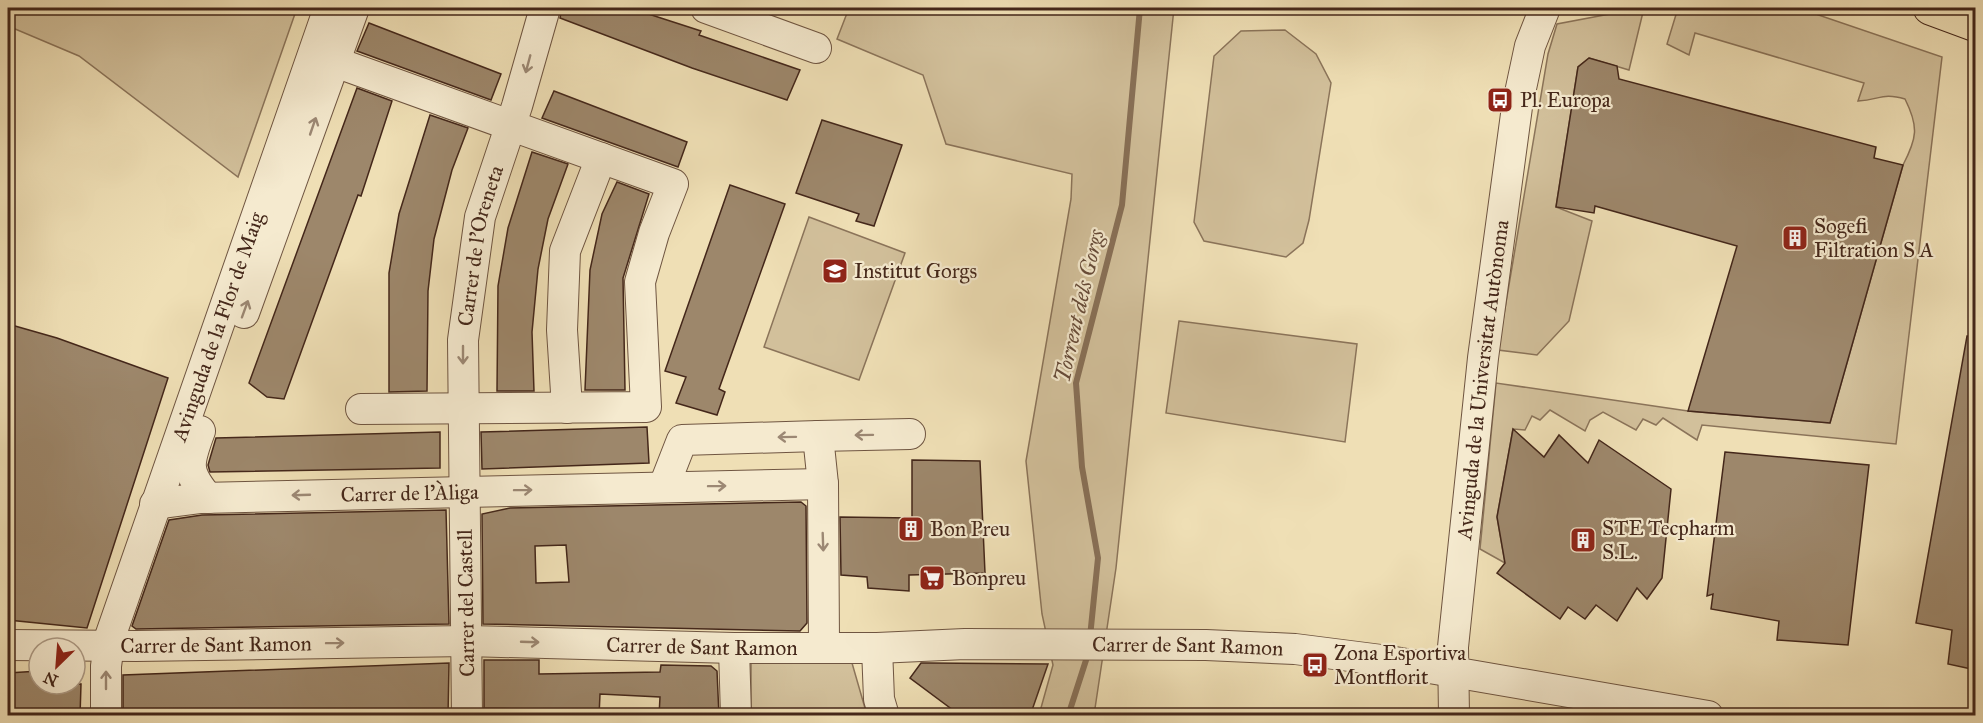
<svg xmlns="http://www.w3.org/2000/svg" width="1983" height="723" viewBox="0 0 1983 723" font-family="'IM FELL Great Primer',serif">
<style>
.green{fill:#d2c09b;stroke:#8b745a;stroke-width:1.5}
.lines{fill:none;stroke-linecap:round;stroke-linejoin:round}
.stream{stroke:#887057;stroke-width:6}
.building{fill:#9d876b;stroke:#44271a;stroke-width:1.5;fill-rule:evenodd}
.minor-casing{stroke:#6f5541;stroke-width:32}
.major-casing{stroke:#44271a;stroke-width:35}
.minor{stroke:#f5eacf;stroke-width:30}
.major{stroke:#efdfb5;stroke-width:33}
.oneway{stroke:#9c8874}
.labels{text-anchor:middle;dominant-baseline:central;stroke-width:4.5;stroke-linejoin:round;paint-order:stroke}
.poi-label{font-size:21px;fill:#44271a;stroke:#f5eacf;text-anchor:start}
.street-label{font-size:21px;fill:#44271a;stroke:#f5eacf}
.water-label{font-size:22px;font-style:italic;fill:#664b39;stroke:#f5eacf}
</style>
<rect width="100%" height="100%" fill="#efdfb5"/>
<filter id="stains"><feTurbulence type="fractalNoise" baseFrequency=".00333" numOctaves="4"/><feColorMatrix values="0 0 0 0 .2 0 0 0 0 .09 0 0 0 0 .02 0 0 0 .5 -.17"/></filter>
<radialGradient id="worn" r=".72"><stop offset=".6" stop-color="#630" stop-opacity="0"/><stop offset="1" stop-color="#630" stop-opacity=".3"/></radialGradient>
<g class="green">
<polygon points="8,8 297,8 238,177 79,56 8,26"/>
<polygon points="849,8 1174,8 1116,568 1094,715 1039,715 1053,665 1042,614 1026,461 1071,199 1072,174 946,144 923,75 837,39"/>
<polygon points="1625,8 1644,8 1629,70 1589,58 1578,67 1556,207 1592,221 1569,321 1537,355 1498,350 1548,54 1557,24 1615,13"/>
<path d="M1678,8H1798L1942,57L1896,444L1702,425L1697,440L1663,418L1656,425L1643,419L1636,430L1603,412L1590,420L1585,431L1550,410L1540,420L1532,416L1525,430L1513,429L1497,517L1505,563L1480,549L1496,383L1688,411L1830,423L1903,165C1917,138 1919,127 1905,99C1882,92 1880,100 1858,101L1864,83L1695,33L1689,55L1667,44Z"/>
<polygon points="1285,30 1316,54 1331,83 1309,220 1303,243 1286,257 1204,241 1194,222 1214,56 1241,31"/>
<polygon points="809,217 905,253 859,380 764,347"/>
<polygon points="1179,321 1357,344 1345,442 1166,413"/>
<polygon points="751,663 852,663 867,715 751,715"/>
<polygon points="477,708 540,709 540,715 477,716"/>
</g>
<g class="lines">
<g class="stream">
<polyline points="1090,637 1098,558 1082,467 1076,383 1122,205 1140,8"/>
<polyline points="1068,716 1088,654"/>
</g>
</g>
<g class="building">
<polygon points="562,8 630,8 701,31 699,35 800,70 787,100 692,68 560,18"/>
<polygon points="369,23 501,74 491,100 357,51"/>
<polygon points="1589,58 1617,66 1619,79 1876,147 1874,158 1903,165 1830,423 1688,411 1737,246 1595,206 1594,213 1556,207 1578,67"/>
<polygon points="357,88 392,101 361,196 358,195 284,399 267,397 249,383"/>
<polygon points="554,91 687,142 678,167 542,118"/>
<polygon points="430,115 468,128 452,170 434,239 428,291 427,391 389,392 389,273 399,214"/>
<polygon points="822,120 902,145 874,226 856,221 859,214 796,193"/>
<polygon points="532,152 568,164 548,219 538,269 532,332 534,391 497,391 498,286 508,228"/>
<polygon points="617,182 649,194 623,278 625,390 585,390 590,270 602,214"/>
<polygon points="730,185 785,204 719,389 725,392 717,415 676,403 686,377 665,371"/>
<polygon points="8,324 57,338 168,378 87,628 8,620"/>
<polygon points="1967,336 1976,337 1976,670 1948,664 1952,630 1916,623"/>
<polygon points="647,427 649,463 482,469 481,432"/>
<polygon points="1513,429 1544,457 1559,435 1588,463 1599,440 1671,489 1662,578 1647,599 1637,588 1617,621 1596,605 1585,619 1568,607 1560,619 1497,573 1505,563 1497,517"/>
<polygon points="440,432 440,468 210,472 208,465 216,438"/>
<polygon points="1725,452 1869,465 1848,645 1777,640 1779,621 1711,609 1713,594 1707,596"/>
<polygon points="912,460 980,461 985,573 909,575 909,591 868,588 867,577 841,575 840,517 912,518"/>
<path d="M801,502L806,506L807,623L800,631L483,624L482,514L510,508ZM566,545L569,582L536,583L535,546Z"/>
<polygon points="446,510 449,624 136,629 132,626 169,520 202,515"/>
<polygon points="484,660 539,660 539,674 660,672 661,665 711,666 717,671 719,716 659,716 660,697 600,694 599,716 539,716 540,709 484,708"/>
<polygon points="449,663 448,716 123,716 123,675"/>
<polygon points="921,663 930,663 1048,664 1030,716 961,716 910,678"/>
<polygon points="39,671 39,684 81,684 80,716 8,716 8,673"/>
</g>
<g class="lines">
<g class="minor-casing">
<g id="minor">
<polyline points="706,8 816,48"/>
<polyline points="335,62 673,184 654,233 640,282 646,407 361,409"/>
<polyline points="244,313 354,8"/>
<polyline points="567,408 562,330 565,251 601,158"/>
<path d="M200,431C188,463 185,471 208,498"/>
<polyline points="818,436 910,434"/>
<polyline points="664,486 682,440 818,436 823,484 824,642 830,648"/>
<path id="s1" d="M155,504L201,498L823,484"/>
<path id="s2" d="M8,645L136,646L467,641L734,648H877L965,644L1206,645L1295,649L1389,661L1708,716"/>
<polyline points="734,648 736,716"/>
<polyline points="877,648 879,699 884,716"/>
<path id="s3" d="M106,716V666L110,637L329,8"/>
<path id="s4" d="M467,716L463,340L480,217L517,106L545,8"/>
<path id="s5" d="M1454,716L1453,647L1483,358L1517,107L1530,46L1545,8"/>
</g>
</g>
<g class="major-casing">
<polyline id="major" points="1930,8 1976,25"/>
</g>
<use href="#minor" class="minor"/>
<use href="#major" class="major"/>
</g>
<defs><path id="oneway-shaft" d="M-6 0H5M1.5-3L5.5 0L1.5 3" fill="none" stroke-width="1.6" stroke-linecap="round" stroke-linejoin="round" transform="scale(1.5)"/></defs>
<g class="oneway">
<use href="#oneway-shaft" transform="translate(528 64) rotate(105)"/>
<use href="#oneway-shaft" transform="translate(313 126) rotate(-71)"/>
<use href="#oneway-shaft" transform="translate(245 309) rotate(-70)"/>
<use href="#oneway-shaft" transform="translate(463 355) rotate(90)"/>
<use href="#oneway-shaft" transform="translate(864 435) rotate(179)"/>
<use href="#oneway-shaft" transform="translate(787 437) rotate(179)"/>
<use href="#oneway-shaft" transform="translate(717 486) rotate(-1)"/>
<use href="#oneway-shaft" transform="translate(523 490) rotate(-1)"/>
<use href="#oneway-shaft" transform="translate(301 495) rotate(178)"/>
<use href="#oneway-shaft" transform="translate(823 542) rotate(88)"/>
<use href="#oneway-shaft" transform="translate(530 642) rotate(2)"/>
<use href="#oneway-shaft" transform="translate(335 643) rotate(-1)"/>
<use href="#oneway-shaft" transform="translate(106 680) rotate(-90)"/>
</g>
<defs>
<g id="bus-square" transform="scale(1.35)"><rect x="-9" y="-9" width="18" height="18" rx="4" fill="#8f2418" stroke="#f5eacf"/><path d="M-5-6H5V4H4V6H2V4H-2V6H-4V4H-5ZM-3.5-4V0h7V-4ZM-3.5 1.2v1.5H-2V1.2ZM2 1.2v1.5H3.5V1.2Z" fill="#fff"/></g>
<g id="building-square" transform="scale(1.35)"><rect x="-9" y="-9" width="18" height="18" rx="4" fill="#8f2418" stroke="#f5eacf"/><path d="M-4-6H4V6H1V3H-1V6H-4ZM-2.5-4.3h1.7v1.8h-1.7ZM.8-4.3h1.7v1.8H.8ZM-2.5-1h1.7V.8h-1.7ZM.8-1h1.7V.8H.8Z" fill="#fff"/></g>
<g id="school-square" transform="scale(1.35)"><rect x="-9" y="-9" width="18" height="18" rx="4" fill="#8f2418" stroke="#f5eacf"/><path d="M0-5L7-2L0 1L-7-2ZM-4 1L0 2.5L4 1V4Q0 6-4 4Z" fill="#fff"/></g>
<g id="supermarket-square" transform="scale(1.35)"><rect x="-9" y="-9" width="18" height="18" rx="4" fill="#8f2418" stroke="#f5eacf"/><path d="M-6-5.5h2.5l.6 2H6L4.5 2H-2.5L-4.4-4H-6ZM-1.5 3.2a1.3 1.3 0 1 0 .1 0ZM3 3.2a1.3 1.3 0 1 0 .1 0Z" fill="#fff"/></g>
</defs>
<g fill-rule="evenodd">
<use href="#bus-square" x="1500" y="100"/>
<use href="#building-square" x="1795" y="238"/>
<use href="#school-square" x="835" y="271"/>
<use href="#building-square" x="911" y="529"/>
<use href="#building-square" x="1583" y="540"/>
<use href="#supermarket-square" x="932" y="578"/>
<use href="#bus-square" x="1315" y="665"/>
</g>
<g class="labels">
<g class="poi-label">
<text x="1520" y="100">Pl. Europa</text>
<text x="1814" y="226">Sogefi<tspan x="1814" dy="24">Filtration S A</tspan></text>
<text x="854" y="271">Institut Gorgs</text>
<text x="1602" y="528">STE Tecpharm<tspan x="1602" dy="24">S.L.</tspan></text>
<text x="930" y="529">Bon Preu</text>
<text x="952" y="578">Bonpreu</text>
<text x="1334" y="653">Zona Esportiva<tspan x="1334" dy="24">Montflorit</tspan></text>
</g>
<g class="street-label">
<text stroke="none"><textPath href="#s4" startOffset="472">Carrer de l'Oreneta</textPath></text>
<text stroke="none"><textPath href="#s3" startOffset="408">Avinguda de la Flor de Maig</textPath></text>
<text stroke="none"><textPath href="#s5" startOffset="338">Avinguda de la Universitat Autònoma</textPath></text>
<text stroke="none"><textPath href="#s1" startOffset="255">Carrer de l'Àliga</textPath></text>
<text transform="translate(466 603) rotate(-91)">Carrer del Castell</text>
<text stroke="none"><textPath href="#s2" startOffset="208">Carrer de Sant Ramon</textPath></text>
<text stroke="none"><textPath href="#s2" startOffset="694">Carrer de Sant Ramon</textPath></text>
<text stroke="none"><textPath href="#s2" startOffset="1180">Carrer de Sant Ramon</textPath></text>
</g>
<g class="water-label">
<text transform="translate(1079 306) rotate(-77)">Torrent dels Gorgs</text>
</g>
</g>
<rect width="1983" height="723" fill="none" stroke="#efdfb5" stroke-width="30"/>
<rect x="9" y="9" width="1965" height="705" fill="none" stroke="#44271a" stroke-width="3"/>
<rect x="15" y="15" width="1953" height="693" fill="none" stroke="#44271a" stroke-width="1.5"/>
<g transform="translate(57 666) rotate(205)"><circle r="28" fill="#f5eacf" stroke="#ae9c87" stroke-width="1.5"/>
<path d="M0-4.5L10 22L0 15L-10 22Z" fill="#8f2418"/>
<text y="-9" font-size="16" font-weight="bold" text-anchor="middle" fill="#44271a">N</text>
</g>
<rect width="100%" height="100%" filter="url(#stains)"/>
<rect width="100%" height="100%" fill="url(#worn)"/>
</svg>
